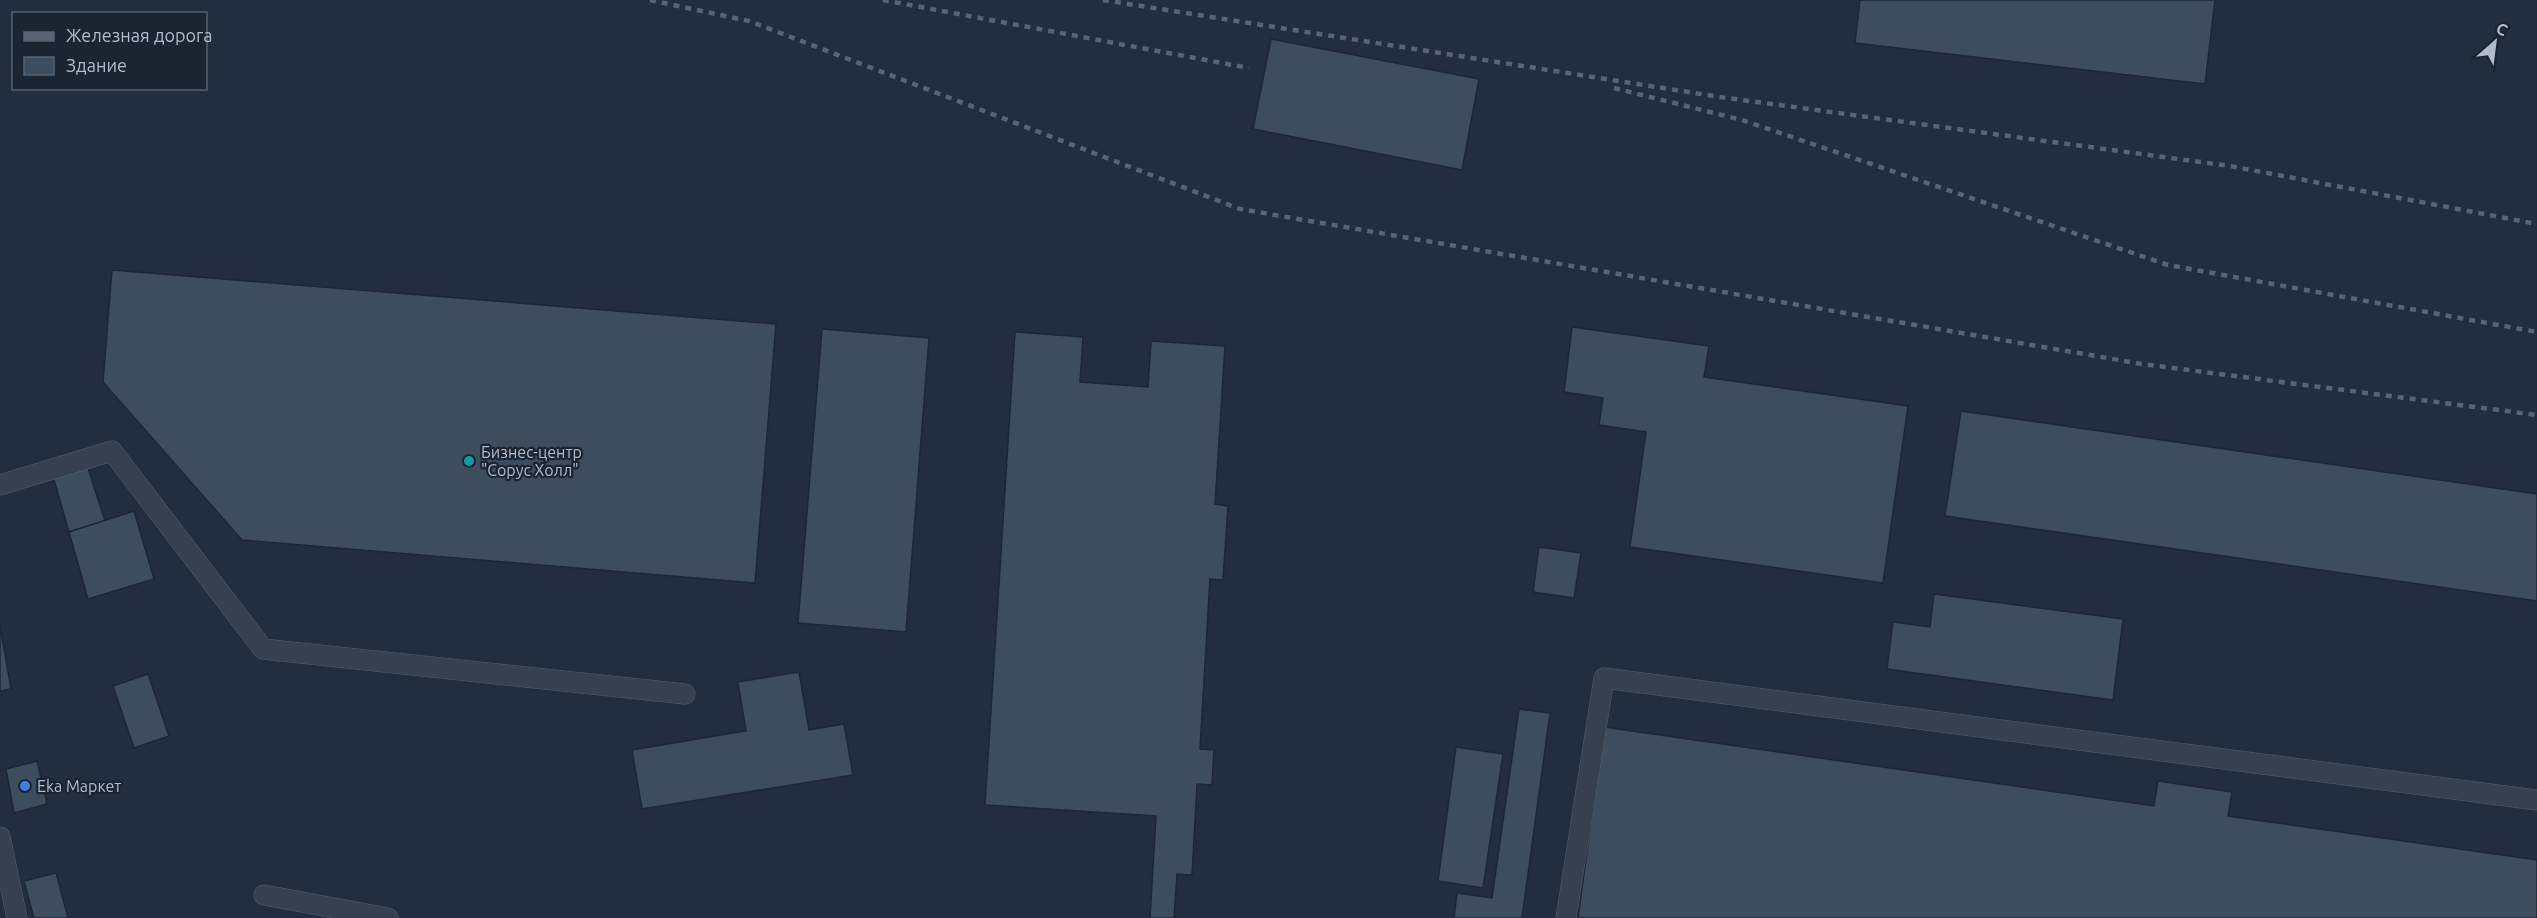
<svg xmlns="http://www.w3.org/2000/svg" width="2537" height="918" viewBox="0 0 2537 918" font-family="Ubuntu,sans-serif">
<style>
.building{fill:#3e4d5d;stroke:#1d2734;stroke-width:1.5}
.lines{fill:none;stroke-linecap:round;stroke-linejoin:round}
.lane-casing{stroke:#545e6b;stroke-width:21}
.lane{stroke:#36404e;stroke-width:20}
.rail{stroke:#586475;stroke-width:4.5;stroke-dasharray:6 6;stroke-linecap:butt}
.culture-dot{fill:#0f9aa8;stroke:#1b2532;stroke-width:2}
.shop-dot{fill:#3f7fe0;stroke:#1b2532;stroke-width:2}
.labels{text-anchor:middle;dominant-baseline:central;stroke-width:4.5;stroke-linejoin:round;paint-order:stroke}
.poi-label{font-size:16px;fill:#b2bbc9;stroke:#1b2532;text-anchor:start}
</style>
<rect width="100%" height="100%" fill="#222e3e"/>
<g class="building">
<polygon points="1860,0 2215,0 2205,84 1855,43"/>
<polygon points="1271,39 1479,79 1462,170 1253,129"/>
<polygon points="112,270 776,324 755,583 242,540 103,382"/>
<polygon points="1572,327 1709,346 1704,377 1908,406 1883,583 1630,547 1646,432 1599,425 1603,398 1564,392"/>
<polygon points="822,329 929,338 906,632 798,623"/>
<polygon points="1015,332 1083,337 1080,382 1148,387 1151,341 1225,346 1215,504 1228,506 1223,580 1210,579 1200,749 1214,750 1212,785 1197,784 1192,875 1177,874 1174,918 1150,918 1156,816 985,805"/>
<polygon points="1961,411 2537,494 2537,601 1945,516"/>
<polygon points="87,465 105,521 69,532 53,476"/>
<polygon points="134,511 154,579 88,599 69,532"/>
<polygon points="1539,547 1581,553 1574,598 1533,592"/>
<polygon points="1934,594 2123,619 2113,700 1887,669 1893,622 1930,627"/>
<polygon points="0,625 11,689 0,691"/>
<polygon points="799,672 809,730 844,724 853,775 642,809 632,750 746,731 738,682"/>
<polygon points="148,674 169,736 134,748 113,686"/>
<polygon points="1519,709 1550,713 1522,918 1454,918 1457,893 1492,898"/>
<polygon points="1604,727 2154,806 2158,781 2232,792 2228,816 2537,860 2537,918 1578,918"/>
<polygon points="1456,747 1503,754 1483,888 1438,881"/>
<polygon points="37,761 47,804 14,813 6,769"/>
<polygon points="56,873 68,918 34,918 24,881"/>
</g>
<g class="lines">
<g class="lane-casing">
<g id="lane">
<polyline points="0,485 112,451 263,649 685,694"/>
<polyline points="0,837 17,918"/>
<polyline points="264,895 388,918"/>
<polyline points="1566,918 1604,678 2537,800"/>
</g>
</g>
<use href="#lane" class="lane"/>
<g class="rail">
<polyline points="650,0 749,21 1240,209 2142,364 2537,415"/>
<polyline points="883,0 1249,68"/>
<polyline points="1103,0 1720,97 2230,166 2537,224"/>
<polyline points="1614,88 1742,120 2168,265 2537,332"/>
</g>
</g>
<circle class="culture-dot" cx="469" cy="461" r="6"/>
<circle class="shop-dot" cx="25" cy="786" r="6"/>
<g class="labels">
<g class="poi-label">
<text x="481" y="452">Бизнес-центр<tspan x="481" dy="18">"Сорус Холл"</tspan></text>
<text x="37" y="786">Eka Маркет</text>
</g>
</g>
<rect x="12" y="12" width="195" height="78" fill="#1b2532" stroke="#57616e" stroke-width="1.5"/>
<rect x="24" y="32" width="30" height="9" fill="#586475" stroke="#57616e" stroke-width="1.5"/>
<text x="66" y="42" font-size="18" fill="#b2bbc9">Железная дорога</text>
<rect x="24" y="57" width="30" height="18" fill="#3e4d5d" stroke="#57616e" stroke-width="1.5"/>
<text x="66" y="72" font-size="18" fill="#b2bbc9">Здание</text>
<g transform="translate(2495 42) rotate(28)" stroke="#1b2532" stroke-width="4.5" paint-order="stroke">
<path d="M0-4.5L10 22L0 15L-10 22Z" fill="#b2bbc9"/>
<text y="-9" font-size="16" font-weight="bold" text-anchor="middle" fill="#b2bbc9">С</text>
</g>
</svg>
